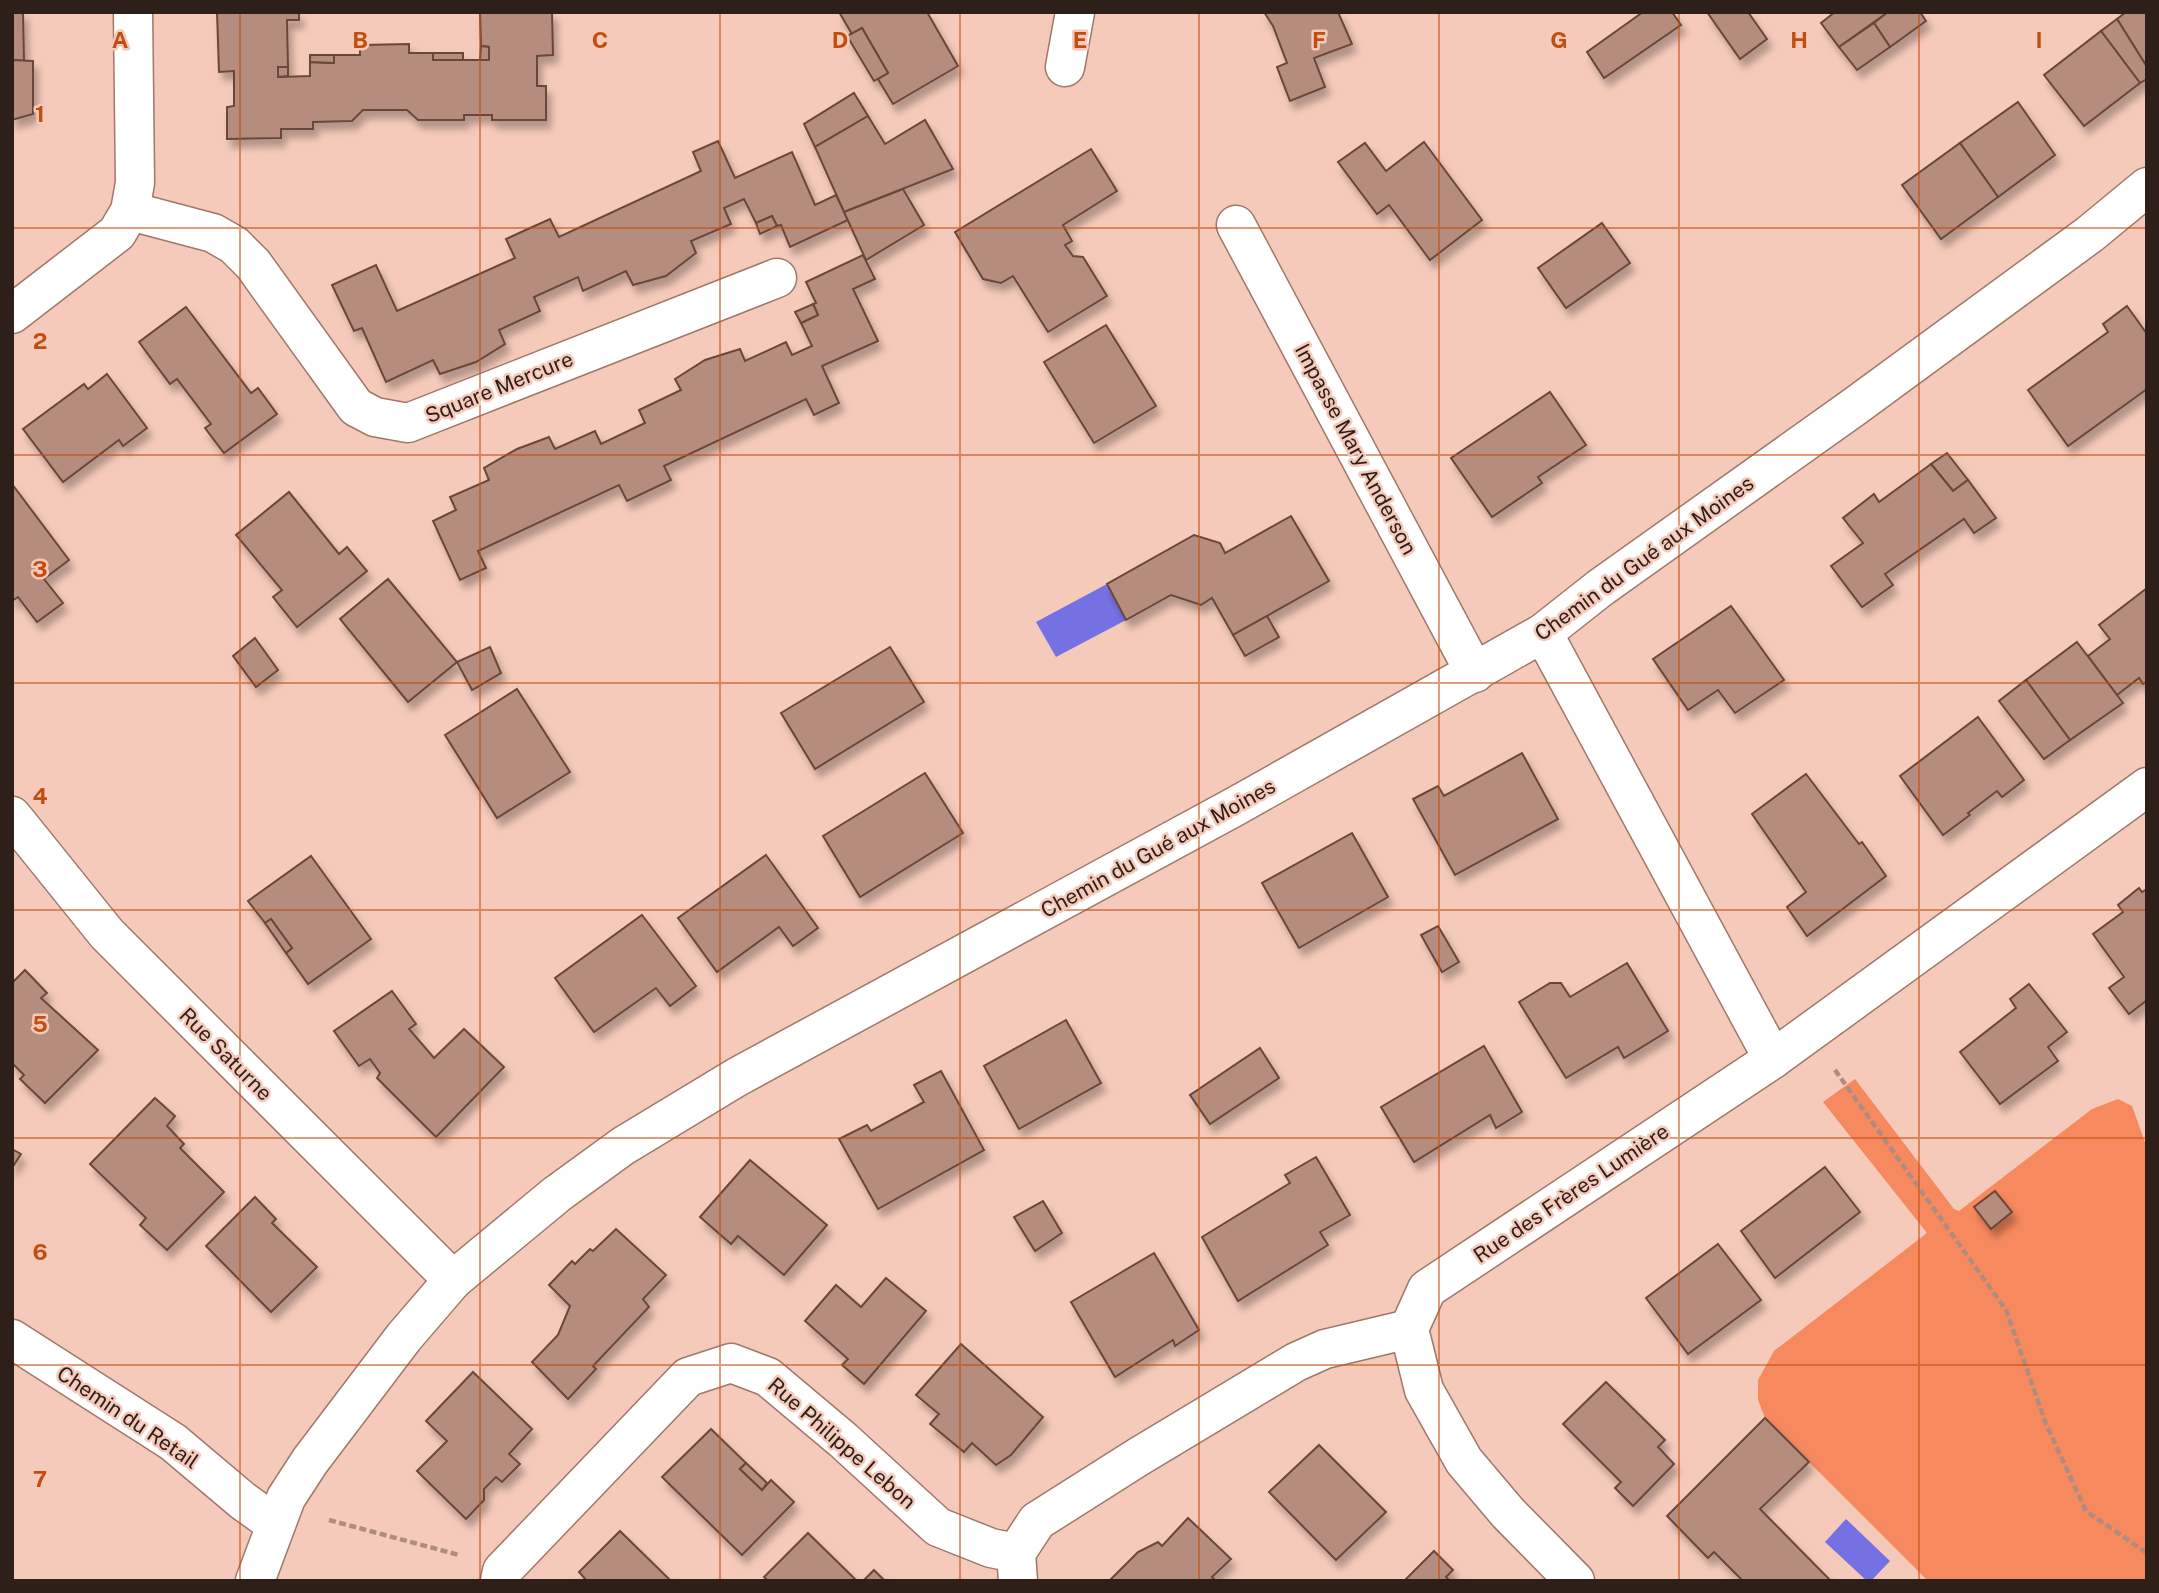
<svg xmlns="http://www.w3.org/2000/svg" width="2159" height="1593" viewBox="0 0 2159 1593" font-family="'Public Sans',sans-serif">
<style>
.green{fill:#f6895e}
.water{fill:#7571e2}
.building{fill:#b58c7d;stroke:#6b4739;stroke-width:2;filter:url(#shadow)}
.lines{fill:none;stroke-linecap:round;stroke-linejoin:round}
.minor-casing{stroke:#9f7869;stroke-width:41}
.path{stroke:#ae8c80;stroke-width:4.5;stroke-dasharray:7 3.5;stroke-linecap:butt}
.minor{stroke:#fff;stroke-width:38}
.grid{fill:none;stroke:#c34d0f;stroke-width:2;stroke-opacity:0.55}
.labels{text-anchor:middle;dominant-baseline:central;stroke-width:5;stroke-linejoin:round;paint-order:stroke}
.street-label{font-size:21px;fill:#2f1f19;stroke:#f5caba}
.grid-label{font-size:23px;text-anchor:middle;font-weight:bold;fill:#c34d0f;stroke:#f5caba;stroke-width:5;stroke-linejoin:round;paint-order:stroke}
</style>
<defs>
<filter id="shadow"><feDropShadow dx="4.5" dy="8" stdDeviation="3.5" flood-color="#0004"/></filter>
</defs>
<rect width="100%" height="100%" fill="#f5caba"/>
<polygon class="green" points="1855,1079 1954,1209 1959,1211 2092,1109 2118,1099 2132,1106 2147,1148 2147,1581 1928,1581 1765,1418 1758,1400 1758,1380 1774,1351 1927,1233 1823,1102"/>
<g class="water">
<polygon points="1107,584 1126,620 1056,657 1036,622"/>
<polygon points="1846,1519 1890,1561 1871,1581 1867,1581 1825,1542"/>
</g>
<g class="building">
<polygon points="12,12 23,12 24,61 13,60"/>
<polygon points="217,12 299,12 299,20 287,20 288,67 278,67 278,77 310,76 310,62 334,63 334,55 360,55 360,45 409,44 409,53 433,53 433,60 489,60 489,47 481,46 480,12 552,12 553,55 537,56 537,86 546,86 546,120 492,120 492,115 464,115 464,120 418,120 407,110 363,110 352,121 313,122 313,129 281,129 281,138 227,139 227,107 234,106 234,71 219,72"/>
<polygon points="839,12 927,12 958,66 893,104 878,79 888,73 862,28 852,34"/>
<polygon points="1264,12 1338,12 1352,44 1314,58 1325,87 1290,101 1277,67 1287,63 1273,26"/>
<polygon points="1643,12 1672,12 1681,25 1604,78 1587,52"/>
<polygon points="1707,12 1748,12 1767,39 1740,59"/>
<polygon points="1835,12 1888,12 1839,47 1821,23"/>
<polygon points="1888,12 1920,12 1926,21 1890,47 1874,23"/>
<polygon points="2126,12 2147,12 2147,67 2117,19"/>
<polygon points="2117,19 2147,67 2147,79 2140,83 2101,31"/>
<polygon points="1874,23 1890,47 1857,70 1839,47"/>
<polygon points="862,28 888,73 874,81 847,36"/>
<polygon points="2101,31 2140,83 2084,126 2044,75"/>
<polygon points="12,45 13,60 33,61 33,114 12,120"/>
<polygon points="481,46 489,47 489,60 480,60"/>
<rect x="433" y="53" width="30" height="7"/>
<polygon points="310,55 334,55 334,63 310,62"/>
<polygon points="278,67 288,67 288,76 278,77"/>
<polygon points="854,93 868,116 815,147 804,124"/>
<polygon points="2018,102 2055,155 1998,197 1960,143"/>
<polygon points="868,116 885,144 925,120 953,169 844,212 815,147"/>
<polygon points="718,141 735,178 792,152 815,205 836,195 848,220 790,247 781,225 777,226 772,216 756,223 744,199 724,208 731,224 691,241 696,253 666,276 633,285 626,271 583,291 578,277 534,297 540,311 499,330 505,344 476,362 440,374 433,360 386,382 362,328 354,331 332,285 376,265 397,311 515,258 506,239 530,228 550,219 559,237 701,171 693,152"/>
<polygon points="1424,142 1482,220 1430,260 1389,205 1377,214 1338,162 1365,143 1386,171"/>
<polygon points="1960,143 1998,197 1941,239 1902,185"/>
<polygon points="1091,149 1117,191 1063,225 1072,241 1065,245 1073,256 1083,257 1107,296 1048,332 1013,276 1001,283 983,279 955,232"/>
<polygon points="903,189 924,225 866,260 844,212"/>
<polygon points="772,216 777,226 760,234 756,223"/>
<polygon points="1602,223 1630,263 1566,308 1538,268"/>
<polygon points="863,255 875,279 853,289 878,341 822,366 839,403 814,415 806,399 664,466 671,480 627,501 619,485 478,551 486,568 460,580 433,521 456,510 450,497 489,480 484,468 517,449 549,437 555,449 595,431 601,444 645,423 639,410 681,390 675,379 705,360 740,349 745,361 786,342 792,355 812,346 801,323 818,315 813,304 816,303 806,282"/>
<polygon points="813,304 818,315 801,323 795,312"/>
<polygon points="2127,306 2147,334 2147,389 2068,446 2028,390 2108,332 2103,324"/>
<polygon points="186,307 251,393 258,388 277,414 224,453 205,428 211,424 177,379 170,384 139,342"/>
<polygon points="1106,325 1156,406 1094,443 1044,362"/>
<polygon points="107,374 147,428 123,446 119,440 63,482 23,429 84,384 88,389"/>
<polygon points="1550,392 1586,445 1538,477 1542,483 1492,517 1451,458"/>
<polygon points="1947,453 1968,480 1953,491 1931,464"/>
<polygon points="1931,464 1953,491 1968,480 1996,518 1974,533 1964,519 1885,574 1893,585 1862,607 1831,566 1863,543 1843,518 1874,494 1879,502"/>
<polygon points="12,484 69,560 44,579 63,603 37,622 18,597 12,601"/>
<polygon points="289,492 339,554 347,547 367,571 297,627 273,597 282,590 236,535"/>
<polygon points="1291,516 1329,581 1233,635 1212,598 1201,605 1171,595 1126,620 1107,584 1194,535 1220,543 1225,553"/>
<polygon points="388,579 457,662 408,702 340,619"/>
<polygon points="2147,588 2147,682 2143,684 2139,678 2117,695 2088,656 2110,639 2099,625"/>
<polygon points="1731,606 1784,680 1735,713 1718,690 1688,710 1653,659"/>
<polygon points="1267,616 1279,637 1245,656 1233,635"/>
<polygon points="255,638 278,670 256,687 233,656"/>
<polygon points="2077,642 2123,703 2070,740 2026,680"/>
<polygon points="490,647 501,673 472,690 457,662"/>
<polygon points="890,647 924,702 815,769 781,713"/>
<polygon points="2026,680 2070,740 2044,759 1999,701"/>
<polygon points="517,689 570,772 497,818 445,735"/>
<polygon points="1978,717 2024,780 2002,797 1997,791 1968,813 1970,815 1943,835 1900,776"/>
<polygon points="1522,753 1558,819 1455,875 1413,799 1438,786 1444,796"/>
<polygon points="925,773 963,833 860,897 823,836"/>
<polygon points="1806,774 1859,844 1862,842 1886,876 1807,936 1787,907 1806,892 1752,814"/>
<polygon points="1352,833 1388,897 1299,948 1262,883"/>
<polygon points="766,855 818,928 793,946 779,927 717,972 678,918"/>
<polygon points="311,856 371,939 308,984 286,953 292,948 271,919 265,923 248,901"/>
<polygon points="2139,888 2142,892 2147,889 2147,1000 2129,1014 2109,988 2124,977 2093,934 2123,912 2118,905"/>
<polygon points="642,915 696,986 670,1006 656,988 594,1032 555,978"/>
<polygon points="271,919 292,948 286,953 265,923"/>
<polygon points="1438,926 1459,962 1442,972 1421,935"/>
<polygon points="1627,963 1668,1031 1624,1058 1618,1047 1566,1078 1519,1002 1550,983 1561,983 1570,997"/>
<polygon points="25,970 47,993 41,998 98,1050 45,1103 20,1079 24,1075 12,1063 12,983"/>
<polygon points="2029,984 2067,1032 2048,1047 2058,1061 2000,1104 1960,1052 2016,1008 2010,999"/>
<polygon points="392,991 416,1024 409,1029 434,1058 464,1029 504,1067 436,1137 377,1078 380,1073 370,1059 359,1066 334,1031"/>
<polygon points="1066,1020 1101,1083 1019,1129 984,1066"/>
<polygon points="1484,1046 1522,1112 1496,1128 1490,1115 1414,1162 1381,1107"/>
<polygon points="1260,1048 1279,1078 1210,1124 1190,1095"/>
<polygon points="941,1071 984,1150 878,1209 839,1139 867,1125 871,1131 924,1102 914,1085"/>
<polygon points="155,1098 175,1116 167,1126 184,1144 180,1148 224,1192 167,1250 140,1225 146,1218 90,1164"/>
<polygon points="12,1149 21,1154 12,1168"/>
<polygon points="1316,1157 1350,1215 1320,1232 1328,1245 1238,1301 1202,1237 1290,1183 1285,1175"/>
<polygon points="750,1160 827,1225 784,1275 738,1236 731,1244 700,1217"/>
<polygon points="1825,1167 1860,1212 1775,1278 1741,1231"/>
<polygon points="1995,1191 2012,1212 1991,1229 1974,1207"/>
<polygon points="255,1197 276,1219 272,1223 317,1267 271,1312 206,1246"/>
<polygon points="1043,1201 1062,1233 1035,1251 1014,1217"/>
<polygon points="616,1229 666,1275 643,1299 649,1307 593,1366 596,1369 568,1399 532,1362 558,1335 570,1306 549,1285 572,1261 575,1264 590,1249 593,1251"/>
<polygon points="1718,1244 1761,1300 1688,1354 1646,1298"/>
<polygon points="1154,1253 1199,1330 1175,1346 1173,1340 1115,1377 1071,1302"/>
<polygon points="886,1278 926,1311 864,1384 842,1365 848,1359 805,1321 836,1285 861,1307"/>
<polygon points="961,1344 1043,1417 1011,1455 996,1465 972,1443 964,1452 930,1424 939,1414 916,1395"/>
<polygon points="473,1372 532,1429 509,1454 520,1464 502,1482 496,1477 484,1489 484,1500 466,1519 417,1471 447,1441 426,1421"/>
<polygon points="1606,1382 1665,1440 1658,1447 1674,1464 1633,1506 1615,1488 1621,1482 1563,1424"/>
<polygon points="1765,1418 1809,1462 1760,1509 1831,1581 1743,1581 1714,1552 1708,1558 1667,1516"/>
<polygon points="711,1429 746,1463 740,1469 762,1490 771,1480 794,1502 742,1555 662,1477"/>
<polygon points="1319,1445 1386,1512 1336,1560 1269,1492"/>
<polygon points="746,1463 767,1483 762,1490 740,1469"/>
<polygon points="1188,1518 1231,1559 1212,1577 1216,1581 1109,1581 1138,1552 1158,1542 1162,1546"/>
<polygon points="620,1531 671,1581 587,1581 579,1572"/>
<polygon points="808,1533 857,1581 768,1581 764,1577"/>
<polygon points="1434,1551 1453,1570 1446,1577 1450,1581 1404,1581"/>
<polygon points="874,1570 885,1581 863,1581"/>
</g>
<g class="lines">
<g class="minor-casing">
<g id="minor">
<polyline points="1065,67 1075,12"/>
<polyline points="130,211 213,233 234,245 253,264 356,407 375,417 408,423 777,278"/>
<polyline points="1236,225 1475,673"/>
<polyline points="12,314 117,233 130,211 135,183 133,12"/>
<polyline points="1543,633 1773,1059"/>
<polyline points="12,816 107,934 453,1280"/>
<polyline points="1409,1329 1424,1390 1464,1461 1508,1513 1575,1581"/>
<polyline points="12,1339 173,1442 243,1501 275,1524"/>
<polyline points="255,1581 286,1498 310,1461 404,1337 453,1280 557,1194 623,1146 737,1077 1236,806 1543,633 1600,588 1854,407 2090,234 2147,187"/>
<polyline points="500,1581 502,1571 688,1377 731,1363 768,1377 843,1440 938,1527 991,1548 1016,1553"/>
<polyline points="1018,1581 1016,1553 1037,1521 1138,1457 1296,1362 1325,1349 1409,1329 1427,1289 1773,1059 2147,787"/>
</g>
</g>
<g class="path">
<polyline points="1835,1070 2006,1310 2046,1424 2086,1511 2147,1553"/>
<polyline points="329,1520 459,1555"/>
</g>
<use href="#minor" class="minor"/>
</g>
<path class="grid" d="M240,12V1581M480,12V1581M720,12V1581M960,12V1581M1199,12V1581M1439,12V1581M1679,12V1581M1919,12V1581M12,228H2147M12,455H2147M12,683H2147M12,910H2147M12,1138H2147M12,1365H2147"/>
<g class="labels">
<g class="street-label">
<text transform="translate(499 387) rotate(-22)">Square Mercure</text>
<text transform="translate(1356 449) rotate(62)">Impasse Mary Anderson</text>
<text transform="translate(1644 558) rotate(-36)">Chemin du Gué aux Moines</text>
<text transform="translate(1158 848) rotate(-29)">Chemin du Gué aux Moines</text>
<text transform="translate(226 1054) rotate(45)">Rue Saturne</text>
<text transform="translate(1571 1193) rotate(-34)">Rue des Frères Lumière</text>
<text transform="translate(128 1417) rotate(34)">Chemin du Retail</text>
<text transform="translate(842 1443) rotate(41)">Rue Philippe Lebon</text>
</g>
</g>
<g class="grid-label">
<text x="120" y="48">A</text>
<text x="360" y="48">B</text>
<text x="600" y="48">C</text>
<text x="840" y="48">D</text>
<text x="1080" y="48">E</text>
<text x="1319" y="48">F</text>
<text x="1559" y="48">G</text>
<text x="1799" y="48">H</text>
<text x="2039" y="48">I</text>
<text x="40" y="122">1</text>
<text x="40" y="349">2</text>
<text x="40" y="577">3</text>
<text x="40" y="804">4</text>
<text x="40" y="1032">5</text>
<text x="40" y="1260">6</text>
<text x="40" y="1487">7</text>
</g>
<rect width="2159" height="1593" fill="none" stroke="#2f1f19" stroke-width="28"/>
</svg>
